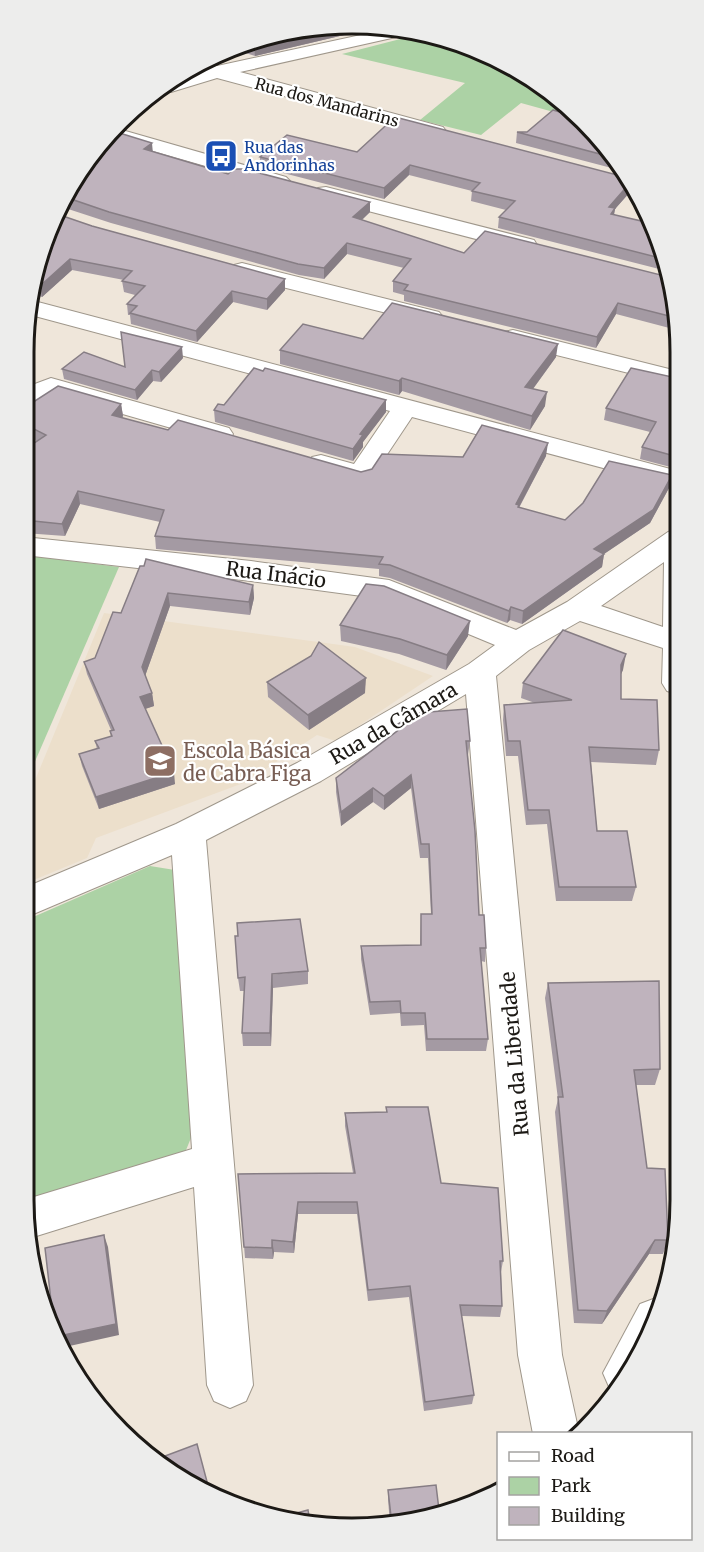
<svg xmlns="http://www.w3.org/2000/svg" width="704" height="1552" viewBox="0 0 704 1552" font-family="Merriweather,serif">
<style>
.built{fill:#ecdfcb}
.green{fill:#acd2a5}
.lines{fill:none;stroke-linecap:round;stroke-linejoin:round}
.minor-casing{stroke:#9f978b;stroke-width:2}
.minor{fill:#fff;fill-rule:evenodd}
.wall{fill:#a49aa3}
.shaded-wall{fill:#867d84}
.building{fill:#bfb3bd;stroke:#867d84;stroke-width:1.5}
.labels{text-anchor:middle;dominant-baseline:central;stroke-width:4.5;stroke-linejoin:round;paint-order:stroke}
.far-street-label{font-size:16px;fill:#1c1915;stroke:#fff}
.far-transit-label{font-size:16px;fill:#164399;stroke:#fff;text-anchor:start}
.street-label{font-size:20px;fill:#1c1915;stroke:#fff}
.education-label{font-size:20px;fill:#785e54;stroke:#fff;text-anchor:start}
.rim{fill:none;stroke:#1c1915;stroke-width:3}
</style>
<rect width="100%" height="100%" fill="#efe6da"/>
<polygon class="built" points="104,613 355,647 433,676 336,741 317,735 246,782 96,838 87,858 24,884 24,807"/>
<g class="green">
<polygon points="412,36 477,49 551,92 579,119 521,103 481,135 420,120 465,83 342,54"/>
<polygon points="24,555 119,567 24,787"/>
<polygon points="150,866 181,871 195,1128 184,1155 29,1205 24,1159 24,921"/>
</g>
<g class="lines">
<g class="minor-casing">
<g id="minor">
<polygon points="384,30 405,35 240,72 443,127 446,131 443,135 429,135 217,78 171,92 165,90 196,72 193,71 205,63 217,66"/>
<polygon points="115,128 286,177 290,181 286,185 279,187 108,138"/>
<polygon points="326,187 534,240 537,245 534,250 526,252 318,198 315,193 318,188"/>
<polygon points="242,263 439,312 443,317 439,322 431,324 234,275 231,270 234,265"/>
<polygon points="34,301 678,471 678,488 412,417 370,480 360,482 312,469 308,463 312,457 321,455 354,464 390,411 31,315"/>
<polygon points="513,330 677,371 677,385 504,342 501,337 504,332"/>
<polygon points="51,378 229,428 233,434 229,440 220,442 53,394 24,405 24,388"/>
<path d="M678,529V694L667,691L662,683L663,648L580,621L529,650L496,676L562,1355L579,1433L533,1434L518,1355L466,694L321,781L206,840L253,1385L246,1401L230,1408L214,1401L207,1385L194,1187L30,1238L24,1200L192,1149L172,855L24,918V888L176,824L297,763L469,664L495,645L384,599L251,581L24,555V537L251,561L389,580L516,630L567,602L668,532ZM664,562L663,627L601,606Z"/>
<polygon points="656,1298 660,1300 655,1325 614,1391 610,1389 603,1373 640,1304"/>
</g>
</g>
<use href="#minor" class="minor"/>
</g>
<g class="wall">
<polygon points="352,24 361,31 255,56 230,48"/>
<polygon points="573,116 612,152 623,171 516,143 517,132 527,132"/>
<polygon points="113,131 153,152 228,174 370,212 362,220 464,253 677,309 677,330 616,314 596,348 404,301 404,295 393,292 393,281 404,268 347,254 324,279 299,275 111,223 62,207"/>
<polygon points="357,152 629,181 631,185 630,192 615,209 614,215 655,226 667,271 498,228 499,217 506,210 471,201 472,191 409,175 384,199 260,167 260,157"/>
<polygon points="92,226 285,279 285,290 267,310 233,302 197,342 131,324 130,315 128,315 127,304 135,295 124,292 122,281 124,280 72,270 42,297 35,295 49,227"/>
<polygon points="363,339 556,357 533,389 545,406 530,430 402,391 399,395 280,364 280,350"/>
<polygon points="183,358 161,382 153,381 137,400 64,379 62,369 125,367"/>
<polygon points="677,378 678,469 640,459 642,447 650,432 604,420 606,408"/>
<polygon points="121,404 123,416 122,418 168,430 361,472 463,457 546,456 519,508 565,520 672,475 669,488 650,523 604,554 602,567 522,624 510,620 507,623 390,578 379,576 379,569 156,549 155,536 160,522 80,504 65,536 24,533 24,450 36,441 24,435 24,408"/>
<polygon points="224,405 386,412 363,442 363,447 353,461 215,422 214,410"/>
<polygon points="144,566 253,585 254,598 250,615 170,606 145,676 152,693 154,706 145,709 175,784 99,809 82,766 79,754 97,749 95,741 111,737 110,731 111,730 87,674 84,662 95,658 121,613"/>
<polygon points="340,625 468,636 446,670 399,654 341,641"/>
<polygon points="311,656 365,693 309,730 268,697 267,682"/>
<polygon points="623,670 621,674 621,699 659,750 656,765 591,762 597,831 636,887 632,901 556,901 547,824 526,825 518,756 506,756 503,720 504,705 535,703 521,698 523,683"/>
<polygon points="398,724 470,741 468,755 479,915 486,948 485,962 481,961 488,1039 486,1051 426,1051 424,1025 401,1026 400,1013 370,1015 361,959 361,946 420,945 421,914 431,914 428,858 420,858 411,788 384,810 373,802 341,826 336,792 336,778 398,730"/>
<polygon points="308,971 308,984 273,988 271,1046 243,1046 242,1033 244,991 240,991 238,978"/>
<polygon points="548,983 660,1069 655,1085 636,1085 647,1168 668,1240 663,1254 649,1254 602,1324 574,1323 555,1112 558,1099 545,998"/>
<polygon points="386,1107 441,1183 503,1261 501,1272 502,1306 500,1317 462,1316 474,1395 472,1404 424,1411 409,1297 368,1301 357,1214 298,1214 294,1253 274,1252 273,1259 245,1258 238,1174 353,1173 345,1126 345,1113 386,1112"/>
<polygon points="388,1490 395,1525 390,1525 388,1499"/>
</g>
<g class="shaded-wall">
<polygon points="352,24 361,26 361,31 255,56 254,46"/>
<polygon points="152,143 153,154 144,149"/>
<polygon points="410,165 409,175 384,199 384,188"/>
<polygon points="630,183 631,185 630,192 615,209 613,219 609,207"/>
<polygon points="370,202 370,212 353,228 353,217"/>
<polygon points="347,243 347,254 324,279 324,268"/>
<polygon points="70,259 72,270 42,297 40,286"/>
<polygon points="285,279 285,290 267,310 267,299"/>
<polygon points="232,291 233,302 197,342 196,331"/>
<polygon points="618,303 616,314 596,348 597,337"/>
<polygon points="558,344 556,357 524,401 525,387"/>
<polygon points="182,347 183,358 161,382 159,372"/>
<polygon points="152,370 153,381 137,400 135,390"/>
<polygon points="402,378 402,391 399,395 399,381"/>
<polygon points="547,392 545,406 530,430 532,416"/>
<polygon points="386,400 386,412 363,442 363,447 353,461 353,449 360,434"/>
<polygon points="121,404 123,416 114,428 112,415"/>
<polygon points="548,443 546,456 519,507 518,518 516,504"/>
<polygon points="672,475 669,488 650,523 592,562 594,549"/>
<polygon points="78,491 80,504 65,536 62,524"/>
<polygon points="604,554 602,567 522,624 523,611"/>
<polygon points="253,585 254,598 250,615 249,602"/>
<polygon points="168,593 170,606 144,679 142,667"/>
<polygon points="511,607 510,620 507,623 509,611"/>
<polygon points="470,621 468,636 446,670 447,655"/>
<polygon points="626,654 623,670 618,680 621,665"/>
<polygon points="366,678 365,693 309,730 308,715"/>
<polygon points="152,693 154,706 142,710 140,697"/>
<polygon points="174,772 175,784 99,809 96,797"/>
<polygon points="411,775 411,788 384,810 384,796"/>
<polygon points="373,788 373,802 341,826 341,812"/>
<polygon points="272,974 273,988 271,1046 270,1033"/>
<polygon points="298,1202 298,1214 294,1253 293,1242"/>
<polygon points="104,1235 108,1247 119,1335 65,1347 59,1336"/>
<polygon points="272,1240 274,1252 273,1259 272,1248"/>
<polygon points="655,1240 649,1254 602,1324 607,1311"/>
</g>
<g class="building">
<polygon points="319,30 254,46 250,44"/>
<polygon points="553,110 573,116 575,115 612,152 615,158 517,132 527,132"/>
<polygon points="395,117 625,177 622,179 629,181 630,183 609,207 615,208 611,214 654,224 664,259 499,217 515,201 472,191 480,183 410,165 384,188 260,157 287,135 357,152"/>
<polygon points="113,131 152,143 144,149 228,174 234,169 244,169 370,202 353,217 464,253 485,231 669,277 677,309 677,318 618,303 597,337 404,290 408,285 393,281 411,259 347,243 324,268 298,264 109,212 68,198"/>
<polygon points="57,214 92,226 285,279 267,299 232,291 196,331 130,313 137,306 127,304 145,286 122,281 132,271 70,259 40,286 37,285 49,227"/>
<polygon points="392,303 558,344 525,387 547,392 532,416 402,378 399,381 280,350 303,324 363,339"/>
<polygon points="121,332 182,347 159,372 152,370 135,390 62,369 84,352 125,367"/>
<polygon points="254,368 263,371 265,368 386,400 360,434 363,435 353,449 214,410 218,404 224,405"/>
<polygon points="631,368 677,378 678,457 642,447 656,422 606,408"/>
<polygon points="58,386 121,404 112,415 168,430 178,420 361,472 372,469 382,454 463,457 482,425 548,443 516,504 519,505 518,507 565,520 583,503 609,461 672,475 653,510 594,549 604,554 523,611 511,607 509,611 390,565 379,564 383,557 155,536 164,510 78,491 62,524 24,520 24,450 46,435 24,424 24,408"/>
<polygon points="146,559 253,585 249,602 168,593 142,667 152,693 140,697 174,772 96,797 79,754 99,748 95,741 112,736 110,731 114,730 84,662 95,658 113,612 121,613 140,566 144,566"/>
<polygon points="366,584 384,586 470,621 447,655 400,639 340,625"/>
<polygon points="563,630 626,654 621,665 621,699 657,700 659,750 589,747 597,831 627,831 636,887 559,887 549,810 528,810 520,741 508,741 504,705 572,700 523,683"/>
<polygon points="319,642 366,678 308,715 267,682 311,656"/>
<polygon points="467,709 470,741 466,741 475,831 479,915 484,915 486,948 480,948 488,1039 427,1039 425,1013 401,1013 400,1001 370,1002 361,946 421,945 421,914 432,914 429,844 421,844 411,775 384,796 373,788 341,812 336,778 401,728 398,724 416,713"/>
<polygon points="300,919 308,971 272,974 270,1033 242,1033 245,977 238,978 235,936 238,936 237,923"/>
<polygon points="659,981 660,1069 634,1070 647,1168 665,1169 668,1240 655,1240 607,1311 578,1310 558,1097 563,1097 548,983"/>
<polygon points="386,1107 428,1107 441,1183 498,1188 503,1261 500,1261 502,1306 460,1305 474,1395 425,1402 410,1286 368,1290 357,1202 298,1202 293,1242 272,1240 272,1248 244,1247 238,1174 355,1173 345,1113 387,1112"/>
<polygon points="104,1235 116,1324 59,1336 54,1327 45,1248"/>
<polygon points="197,1444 210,1493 188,1484 157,1459"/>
<polygon points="436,1485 439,1510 395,1525 392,1525 388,1490"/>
<polygon points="308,1510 310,1522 288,1522 278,1518"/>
</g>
<defs>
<g id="bus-square" transform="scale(1.725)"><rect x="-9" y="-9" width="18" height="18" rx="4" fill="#1a4fb4" stroke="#fff"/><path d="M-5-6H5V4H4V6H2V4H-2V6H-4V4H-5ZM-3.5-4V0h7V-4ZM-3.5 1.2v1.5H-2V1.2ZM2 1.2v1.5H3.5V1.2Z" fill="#fff"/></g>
<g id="school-square" transform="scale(1.725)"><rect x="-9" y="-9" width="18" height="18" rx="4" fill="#8d6e63" stroke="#fff"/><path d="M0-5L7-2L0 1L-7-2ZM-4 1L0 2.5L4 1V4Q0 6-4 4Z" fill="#fff"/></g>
</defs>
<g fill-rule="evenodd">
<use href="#bus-square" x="221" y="156"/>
<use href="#school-square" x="160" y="761"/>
</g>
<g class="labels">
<g class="far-street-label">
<text transform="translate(327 102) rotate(15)">Rua dos Mandarins</text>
</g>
<g class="far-transit-label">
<text x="244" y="147">Rua das<tspan x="244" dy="18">Andorinhas</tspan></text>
</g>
<g class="street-label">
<text transform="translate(276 574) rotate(7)">Rua Inácio</text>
<text transform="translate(393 723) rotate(-30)">Rua da Câmara</text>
<text transform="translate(514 1054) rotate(-95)">Rua da Liberdade</text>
</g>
<g class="education-label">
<text x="183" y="750">Escola Básica<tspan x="183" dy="23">de Cabra Figa</tspan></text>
</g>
</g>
<path d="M0 0H704V1552H0ZM352 34H352A318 318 0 0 1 670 352V1200A318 318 0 0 1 352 1518H352A318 318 0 0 1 34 1200V352A318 318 0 0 1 352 34Z" fill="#ededec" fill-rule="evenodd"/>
<path class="rim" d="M352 34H352A318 318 0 0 1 670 352V1200A318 318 0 0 1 352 1518H352A318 318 0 0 1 34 1200V352A318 318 0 0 1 352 34Z"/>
<rect x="497" y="1432" width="195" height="108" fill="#ffffff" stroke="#a4a3a1" stroke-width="1.5"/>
<rect x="509" y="1452" width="30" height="9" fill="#ffffff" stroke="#a4a3a1" stroke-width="1.5"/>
<text x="551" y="1462" font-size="18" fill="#1c1915">Road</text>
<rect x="509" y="1477" width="30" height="18" fill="#acd2a5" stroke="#a4a3a1" stroke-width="1.5"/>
<text x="551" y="1492" font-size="18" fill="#1c1915">Park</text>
<rect x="509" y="1507" width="30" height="18" fill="#bfb3bd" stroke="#a4a3a1" stroke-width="1.5"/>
<text x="551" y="1522" font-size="18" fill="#1c1915">Building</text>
</svg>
